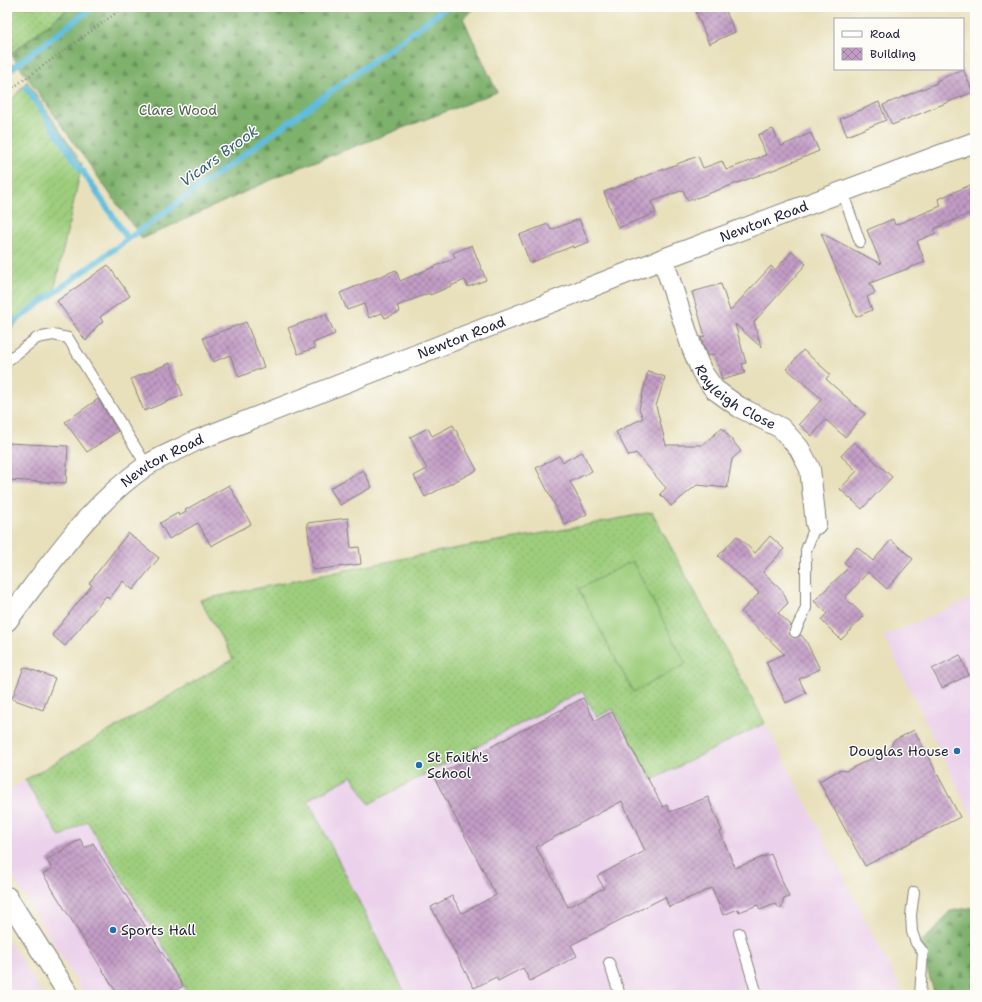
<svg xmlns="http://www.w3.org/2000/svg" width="982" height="1002" viewBox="0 0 982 1002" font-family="'Shantell Sans',sans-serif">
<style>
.built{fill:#ebd1eb}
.grass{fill:url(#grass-dots);stroke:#60785c}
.forest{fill:url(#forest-firs);stroke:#506a54}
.garden{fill:url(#garden-furrows);stroke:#60785c}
.pitch{fill:#9ece7d;stroke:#60785c}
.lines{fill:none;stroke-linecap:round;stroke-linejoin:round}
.stream{stroke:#5ebcdd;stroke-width:6}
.building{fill:url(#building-cross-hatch);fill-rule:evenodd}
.lane-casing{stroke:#85817b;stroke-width:12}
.street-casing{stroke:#85817b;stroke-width:22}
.path{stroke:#85817b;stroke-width:2.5;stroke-dasharray:1 3;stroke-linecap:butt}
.lane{stroke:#fff;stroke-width:10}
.street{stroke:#fff;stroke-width:20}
.poi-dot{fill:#1f6fb2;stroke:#fdfcf7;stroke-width:1.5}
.labels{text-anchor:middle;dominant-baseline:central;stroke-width:3;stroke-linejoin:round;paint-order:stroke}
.park-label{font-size:14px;fill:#4d5e52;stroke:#fdfcf7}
.street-label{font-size:14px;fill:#22223b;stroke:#fdfcf7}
.poi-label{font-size:14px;fill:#22223b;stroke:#fdfcf7;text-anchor:start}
.water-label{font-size:15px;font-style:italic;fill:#3a607c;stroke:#fdfcf7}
</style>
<defs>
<pattern id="grass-dots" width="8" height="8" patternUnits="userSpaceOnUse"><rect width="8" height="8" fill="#9ece7d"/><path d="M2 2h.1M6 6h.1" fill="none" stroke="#88b16d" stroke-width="1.8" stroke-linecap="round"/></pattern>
<pattern id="forest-firs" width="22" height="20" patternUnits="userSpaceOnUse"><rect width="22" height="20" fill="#7eb16c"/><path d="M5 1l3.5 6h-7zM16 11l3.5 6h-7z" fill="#67905a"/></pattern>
<pattern id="garden-furrows" width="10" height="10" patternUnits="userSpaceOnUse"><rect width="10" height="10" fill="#9ece7d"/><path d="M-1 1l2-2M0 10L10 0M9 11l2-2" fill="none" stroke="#88b16d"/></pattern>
<pattern id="building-cross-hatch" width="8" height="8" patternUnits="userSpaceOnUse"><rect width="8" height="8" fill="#c29cc5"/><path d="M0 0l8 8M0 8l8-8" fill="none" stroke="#9d7fa1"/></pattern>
</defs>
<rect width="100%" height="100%" fill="#fdfcf7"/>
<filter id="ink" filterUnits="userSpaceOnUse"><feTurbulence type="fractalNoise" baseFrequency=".025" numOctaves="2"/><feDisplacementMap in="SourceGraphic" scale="8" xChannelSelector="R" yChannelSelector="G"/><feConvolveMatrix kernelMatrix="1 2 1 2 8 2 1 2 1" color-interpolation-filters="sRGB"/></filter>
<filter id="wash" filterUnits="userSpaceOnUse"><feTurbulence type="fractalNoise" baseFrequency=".012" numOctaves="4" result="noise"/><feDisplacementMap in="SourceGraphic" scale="16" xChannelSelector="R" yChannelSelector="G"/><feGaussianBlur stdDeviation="0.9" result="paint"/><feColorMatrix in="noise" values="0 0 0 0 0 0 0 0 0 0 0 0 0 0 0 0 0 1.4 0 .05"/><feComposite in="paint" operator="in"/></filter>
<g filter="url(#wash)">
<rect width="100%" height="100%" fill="#e8e0bb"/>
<g class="built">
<polygon points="652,512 765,723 904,995 85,995 7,867 7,791 233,659 200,600 435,552 556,531"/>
<polygon points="975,597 975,823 884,636"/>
<polygon points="7,938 43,995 7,995"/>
</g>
<g class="grass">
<polygon points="7,7 70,7 7,57"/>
<polygon points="652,512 765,723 652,780 613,709 597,717 582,691 369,804 352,776 308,800 406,995 188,995 173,962 87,821 60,837 25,780 233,659 200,600 435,552 556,531"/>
</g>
<g class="forest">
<polygon points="70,7 477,7 463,18 497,92 293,170 142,239 11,54"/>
<polygon points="975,907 975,991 962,995 935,995 919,943 935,930 950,911"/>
</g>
<polygon class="garden" points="27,81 82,164 54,291 7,332 7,106"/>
<polygon class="pitch" points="632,561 686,664 633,692 579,589"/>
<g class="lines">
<g class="stream">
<polyline points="7,73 15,66 93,7"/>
<polyline points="26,87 128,239"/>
<polyline points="7,327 447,7"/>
</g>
</g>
<g id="blocks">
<g class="building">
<polygon points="694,7 724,7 735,32 709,44"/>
<polygon points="963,69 973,92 892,125 883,105 937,83 936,81"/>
<polygon points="879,102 886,120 847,136 840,119"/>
<polygon points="773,129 781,146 811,133 819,151 773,170 688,201 683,190 651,202 656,213 618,228 604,192 698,156 703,168 722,161 726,170 766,155 758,135"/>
<polygon points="975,183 975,211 934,229 936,233 917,241 925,262 870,283 875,293 867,297 872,310 856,317 821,233 881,264 867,230 893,219 895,225 941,206 938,199"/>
<polygon points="579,219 589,242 573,248 573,246 530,263 519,235 548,224 551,230"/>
<polygon points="472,245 486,280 468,287 465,280 430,295 429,293 397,306 400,312 385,318 382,313 369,318 364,304 347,310 340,293 396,270 400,281 455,258 453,253"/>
<polygon points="792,251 806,264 754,322 761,347 735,324 746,363 742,364 745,373 722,380 715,354 708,356 704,347 701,337 705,336 692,292 721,284 730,311 771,266 775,270"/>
<polygon points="108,265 130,296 100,317 103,322 97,326 86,341 57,301"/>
<polygon points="326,314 335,334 313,343 315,348 298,354 288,328"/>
<polygon points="246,322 264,367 239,377 230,355 213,362 203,338"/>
<polygon points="803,350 830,374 826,379 865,414 845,437 826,420 812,436 799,424 822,399 787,369"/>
<polygon points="170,363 183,395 144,411 131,379"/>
<polygon points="648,371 665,377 656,406 666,445 702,445 722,428 741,451 732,459 727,488 697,485 671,506 660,494 666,488 636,453 629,456 616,432 643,418 639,409"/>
<polygon points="98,399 118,431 87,452 65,422"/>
<polygon points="453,425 477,470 425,497 414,476 427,469 410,437 428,428 432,436"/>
<polygon points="854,442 892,477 862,509 840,489 857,471 841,456"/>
<polygon points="7,443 68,446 66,483 7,480"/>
<polygon points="582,452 592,471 570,482 587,514 565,525 536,468 559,456 563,462"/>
<polygon points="363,470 372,487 340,505 330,488"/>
<polygon points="229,485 251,524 211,546 198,523 169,539 160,523 178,513 179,516 186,512 185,510"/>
<polygon points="348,518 351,548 359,547 361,564 313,570 307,523"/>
<polygon points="128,533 159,558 133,590 123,581 109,599 106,596 65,646 52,635 92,585 89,583"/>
<polygon points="737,536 755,553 770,536 784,549 763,572 782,590 788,603 778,613 791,625 789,632 790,635 795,638 801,635 806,641 820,669 799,679 806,693 786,703 766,662 784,654 741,612 759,593 718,556"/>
<polygon points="891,540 913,559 887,589 868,572 845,598 864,616 841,640 821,620 827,613 814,601 849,567 844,562 857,547 873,561"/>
<polygon points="960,655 969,675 942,688 932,669"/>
<polygon points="24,667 55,678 43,710 12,699"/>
<path d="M583,698L595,721L612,712L663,807L667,805L670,812L708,797L722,831L720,832L735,868L771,854L789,897L784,899L781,909L775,904L760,910L758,905L739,912L738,909L723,915L712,888L669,907L665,897L571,945L577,956L530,981L523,968L498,981L496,977L474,988L431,907L452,896L462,913L496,895L434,777ZM622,801L645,851L597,876L604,888L568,907L536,847Z"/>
<polygon points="914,730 960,817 865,866 819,781 840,770 846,771 891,749 893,741"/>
<polygon points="80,839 85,848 93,843 183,986 168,995 118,995 43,874 52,869 47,860"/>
</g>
</g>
</g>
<g filter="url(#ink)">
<use href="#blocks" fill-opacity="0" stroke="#85817b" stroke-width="1"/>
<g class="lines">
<g class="lane-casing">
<g id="lane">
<polyline points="842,191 860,242"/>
<polyline points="7,361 37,338 53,335 68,338 147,466"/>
<polyline points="795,632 806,608 806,550 816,524"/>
<polyline points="914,892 911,915 912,932 916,943 923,952 920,995"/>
<polyline points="739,933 757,995"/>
<polyline points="609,963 620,995"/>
</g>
</g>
<g class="street-casing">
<g id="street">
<path id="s1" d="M663,259L692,348L702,372L714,389L739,407L781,428L799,448L810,469L816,524"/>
<path id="s2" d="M7,621C49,566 88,506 146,466C161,456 179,450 195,441L663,259L975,142"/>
<polyline points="7,897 69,995"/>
</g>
</g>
<g class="path">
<polyline points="7,13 12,7"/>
<polyline points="7,92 124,7"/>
</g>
<use href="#lane" class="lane"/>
<use href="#street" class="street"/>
</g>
</g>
<g class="poi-dot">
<circle cx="957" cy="751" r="4"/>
<circle cx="419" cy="765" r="4"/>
<circle cx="113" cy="930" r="4"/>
</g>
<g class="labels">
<g class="park-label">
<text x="178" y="110">Clare Wood</text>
</g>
<g class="street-label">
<text stroke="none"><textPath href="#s2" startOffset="874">Newton Road</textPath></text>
<text stroke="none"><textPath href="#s2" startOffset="550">Newton Road</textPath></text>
<text stroke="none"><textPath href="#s1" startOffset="162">Rayleigh Close</textPath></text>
<text stroke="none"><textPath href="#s2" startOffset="226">Newton Road</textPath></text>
</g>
<g class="poi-label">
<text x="949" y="751" text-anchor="end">Douglas House</text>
<text x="427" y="757">St Faith's<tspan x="427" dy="16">School</tspan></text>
<text x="121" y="930">Sports Hall</text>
</g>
<g class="water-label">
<text transform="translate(219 156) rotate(-36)">Vicars Brook</text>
</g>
</g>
<rect width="982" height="1002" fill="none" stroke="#fdfcf7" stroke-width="24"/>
<rect x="834" y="18" width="130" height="52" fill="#fdfcf7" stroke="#a5a5ac"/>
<rect x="842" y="31" width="20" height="6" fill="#ffffff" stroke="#a5a5ac"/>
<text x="870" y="38" font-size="12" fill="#22223b">Road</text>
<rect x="842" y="48" width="20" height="12" fill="url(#building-cross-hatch)" stroke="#a5a5ac"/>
<text x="870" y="58" font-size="12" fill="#22223b">Building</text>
</svg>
